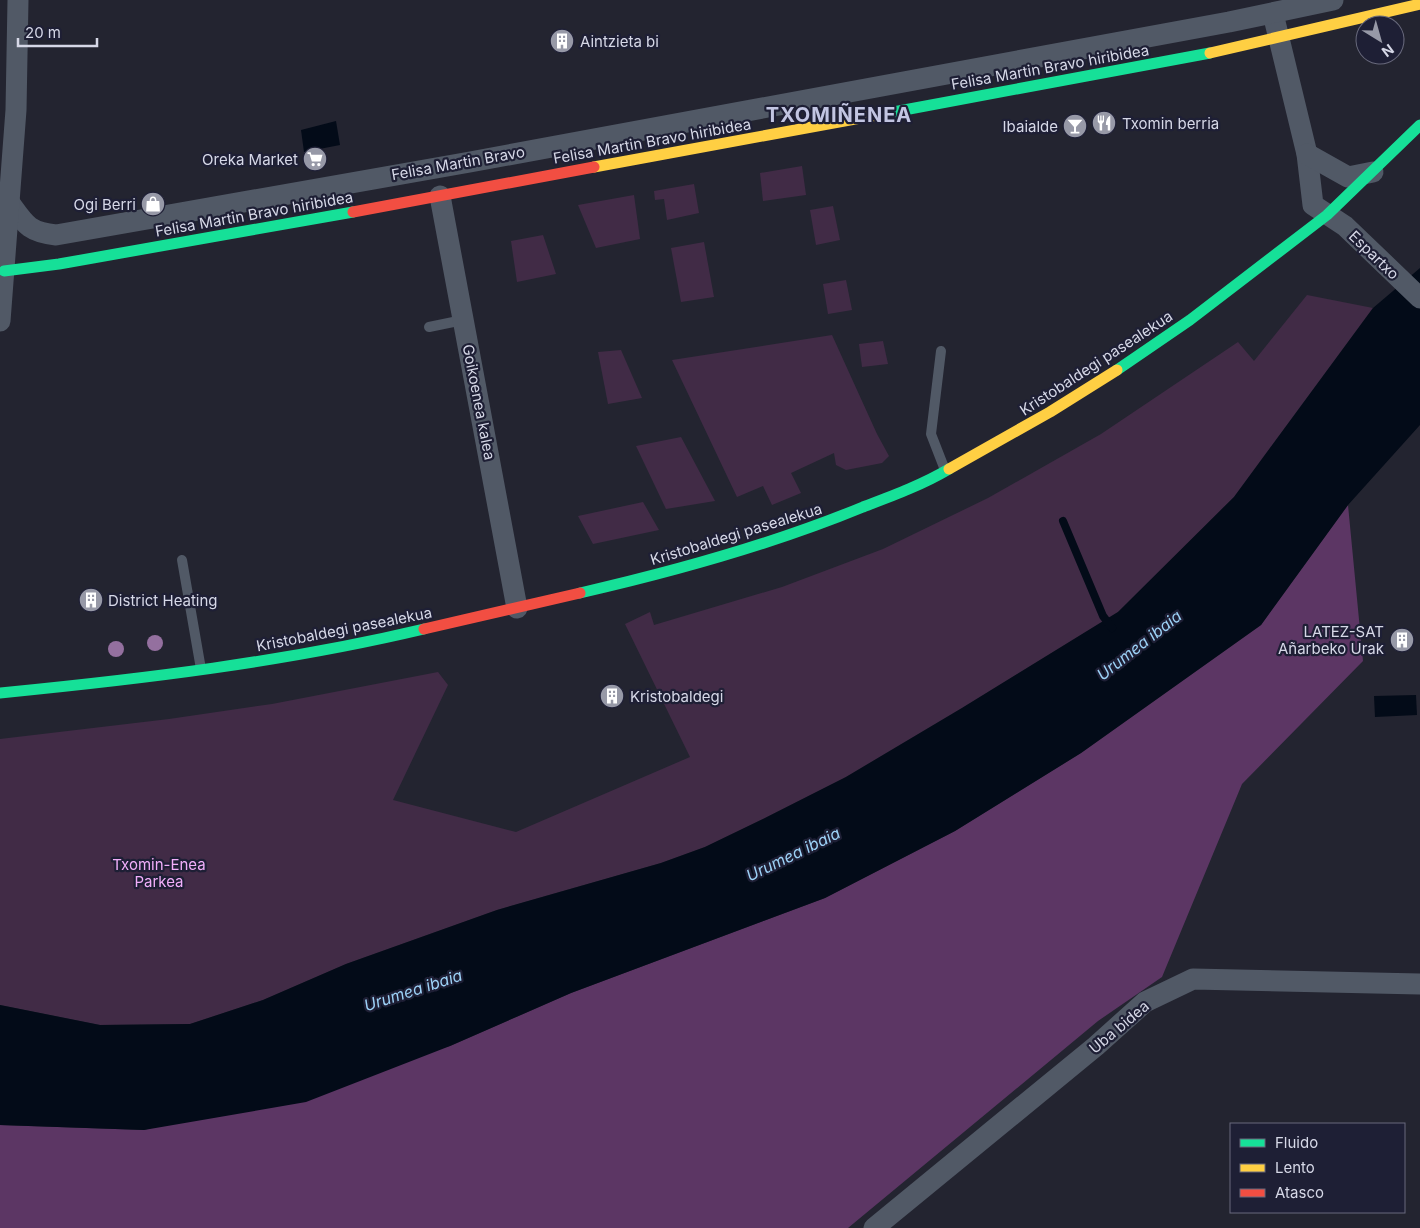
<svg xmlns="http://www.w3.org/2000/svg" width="1420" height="1228" viewBox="0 0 1420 1228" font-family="Inter,sans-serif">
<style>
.green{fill:#412b46}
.forest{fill:#5c3664}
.water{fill:#030b18}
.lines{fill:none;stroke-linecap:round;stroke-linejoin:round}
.stream{stroke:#030b18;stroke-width:8}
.lane{stroke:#515966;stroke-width:10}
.street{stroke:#515966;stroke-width:21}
.fast{stroke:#16e098;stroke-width:11}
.slow{stroke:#ffcf43;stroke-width:11}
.jam{stroke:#f24e42;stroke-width:11}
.tree{fill:#94709f}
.labels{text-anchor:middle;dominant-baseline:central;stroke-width:4.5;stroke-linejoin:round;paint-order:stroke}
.poi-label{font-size:15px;fill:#d6d8e7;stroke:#1e1f35;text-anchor:start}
.street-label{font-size:15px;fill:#d6d8e7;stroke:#1e1f35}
.park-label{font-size:15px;fill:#f1aefa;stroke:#1e1f35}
.water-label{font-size:16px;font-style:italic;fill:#9dd2f7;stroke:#1e1f35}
.district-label{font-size:20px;font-weight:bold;letter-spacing:1px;fill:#c2c5e2;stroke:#1e1f35}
</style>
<rect width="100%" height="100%" fill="#232430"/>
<g class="green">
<polygon points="802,166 806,195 763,201 760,173"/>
<polygon points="694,184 699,213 667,220 664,199 655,200 654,191"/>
<polygon points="634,195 640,239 596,248 578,205"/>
<polygon points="833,206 840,240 816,245 810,210"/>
<polygon points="543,235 556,274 517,282 511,241"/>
<polygon points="704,242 714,297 681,302 671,248"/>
<polygon points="846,280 852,310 828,314 823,284"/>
<polygon points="1307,295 1373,308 1234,497 1118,612 962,708 846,777 765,818 705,847 661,863 497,910 346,964 263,1000 190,1024 100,1025 0,1005 0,739 169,719 272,704 438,672 448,685 393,800 516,832 690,757 625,624 650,612 654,625 782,587 883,549 988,498 1101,434 1238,342 1254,361"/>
<polygon points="832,335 877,434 889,456 882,463 846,470 836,465 834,453 791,473 801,493 772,505 763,486 737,497 672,360"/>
<polygon points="883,341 888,364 862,367 859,344"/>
<polygon points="621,350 642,398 608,404 598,352"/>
<polygon points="681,437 715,501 666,509 636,446"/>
<polygon points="643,502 659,530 593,544 578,516"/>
</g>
<polygon class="forest" points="1348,505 1363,661 1242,784 1162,977 1098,1021 848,1228 0,1228 0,1125 144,1130 450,1046 571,993 825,898 955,831 1081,753 1261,625"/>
<g class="water">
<polygon points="336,121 340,145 304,152 301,130"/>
<polygon points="1420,268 1420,425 1348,505 1261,625 1081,753 955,831 825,898 571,993 450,1046 306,1102 144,1130 0,1125 0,1005 100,1025 190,1024 263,1000 346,964 497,910 661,863 705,847 765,818 846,777 962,708 1118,612 1234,497 1373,308"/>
<polygon points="1416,695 1417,715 1375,717 1374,696"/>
</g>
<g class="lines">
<polyline class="stream" points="1063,521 1103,616 1112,628"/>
<g class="lane">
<polyline points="429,327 463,320"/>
<polyline points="941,351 931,434 945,470"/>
<polyline points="182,560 201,669"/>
</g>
<g class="street">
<polyline points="1275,22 1307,154 1313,205 1345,226 1420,298"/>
<polyline points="1307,154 1348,177 1373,172"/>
<polyline points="440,196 517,608"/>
<path d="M9,202C25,224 28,232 56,235L470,162L1229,22L1333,0"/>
<polyline points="0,321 16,110 18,0"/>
<polyline points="874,1228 1096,1046 1145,1002 1193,979 1420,984"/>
</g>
<g class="fast">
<polyline points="888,113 1210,53"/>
<polyline points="4,271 59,264 353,212"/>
<polyline points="1117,370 1190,320 1327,215 1420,125"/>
<path d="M580,593C676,571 771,545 863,507C892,496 922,485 949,469"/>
<path d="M0,693C142,679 285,662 424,629"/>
</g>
<g class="slow">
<polyline points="1210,53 1420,4"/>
<polyline points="594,167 888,113"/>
<polyline points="949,469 1050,412 1117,370"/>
</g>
<g class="jam">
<polyline points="353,212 594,167"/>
<polyline points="424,629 580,593"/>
</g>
</g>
<g class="tree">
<circle cx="155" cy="643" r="8"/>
<circle cx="116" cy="649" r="8"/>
</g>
<defs>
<g id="building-disc" transform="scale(1.25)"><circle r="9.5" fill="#9799a7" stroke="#1e1f35"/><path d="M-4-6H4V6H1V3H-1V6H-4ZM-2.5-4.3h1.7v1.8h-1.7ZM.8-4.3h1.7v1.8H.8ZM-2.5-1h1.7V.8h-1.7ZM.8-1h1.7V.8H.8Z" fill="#fff"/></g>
<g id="restaurant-disc" transform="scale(1.25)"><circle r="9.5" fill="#9799a7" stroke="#1e1f35"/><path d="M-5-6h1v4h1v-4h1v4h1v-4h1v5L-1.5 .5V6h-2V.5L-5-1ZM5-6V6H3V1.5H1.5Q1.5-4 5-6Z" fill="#fff"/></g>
<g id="bar-disc" transform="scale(1.25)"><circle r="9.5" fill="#9799a7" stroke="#1e1f35"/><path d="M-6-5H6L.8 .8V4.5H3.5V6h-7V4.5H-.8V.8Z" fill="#fff"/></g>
<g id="supermarket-disc" transform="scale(1.25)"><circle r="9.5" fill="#9799a7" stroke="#1e1f35"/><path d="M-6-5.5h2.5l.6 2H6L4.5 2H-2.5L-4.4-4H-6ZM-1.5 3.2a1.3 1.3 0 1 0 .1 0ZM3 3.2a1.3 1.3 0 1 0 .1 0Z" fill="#fff"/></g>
<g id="shop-disc" transform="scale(1.25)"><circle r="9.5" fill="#9799a7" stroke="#1e1f35"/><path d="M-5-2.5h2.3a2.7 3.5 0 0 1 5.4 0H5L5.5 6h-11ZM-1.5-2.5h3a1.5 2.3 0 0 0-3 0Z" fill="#fff"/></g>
</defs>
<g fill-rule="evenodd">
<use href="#building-disc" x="562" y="41"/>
<use href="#restaurant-disc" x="1104" y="123"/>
<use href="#bar-disc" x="1075" y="126"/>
<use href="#supermarket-disc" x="315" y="159"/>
<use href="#shop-disc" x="153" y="204"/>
<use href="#building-disc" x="91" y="600"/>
<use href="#building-disc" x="1402" y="640"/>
<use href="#building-disc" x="612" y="696"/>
</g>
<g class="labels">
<g class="poi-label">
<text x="580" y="41">Aintzieta bi</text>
<text x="1122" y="123">Txomin berria</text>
<text x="1058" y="126" text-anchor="end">Ibaialde</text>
<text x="298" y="159" text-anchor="end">Oreka Market</text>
<text x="136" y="204" text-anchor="end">Ogi Berri</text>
<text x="108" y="600">District Heating</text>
<text x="1384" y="631" text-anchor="end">LATEZ-SAT<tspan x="1384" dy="17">Añarbeko Urak</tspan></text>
<text x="630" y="696">Kristobaldegi</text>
</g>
<g class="street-label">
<text transform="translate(1050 67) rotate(-10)">Felisa Martin Bravo hiribidea</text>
<text transform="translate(652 141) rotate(-10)">Felisa Martin Bravo hiribidea</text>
<text transform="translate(458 163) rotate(-10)">Felisa Martin Bravo</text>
<text transform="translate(254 214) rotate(-10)">Felisa Martin Bravo hiribidea</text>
<text transform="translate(1374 255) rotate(44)">Espartxo</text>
<text transform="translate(1096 363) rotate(-33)">Kristobaldegi pasealekua</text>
<text transform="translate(479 402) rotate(79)">Goikoenea kalea</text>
<text transform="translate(736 534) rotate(-17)">Kristobaldegi pasealekua</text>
<text transform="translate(344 629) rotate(-11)">Kristobaldegi pasealekua</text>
<text transform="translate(1119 1027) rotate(-40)">Uba bidea</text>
</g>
<g class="park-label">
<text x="159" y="864">Txomin-Enea<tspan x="159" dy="17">Parkea</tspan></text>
</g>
<g class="water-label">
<text transform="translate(1139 645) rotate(-38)">Urumea ibaia</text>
<text transform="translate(793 854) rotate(-26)">Urumea ibaia</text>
<text transform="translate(413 990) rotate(-18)">Urumea ibaia</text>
</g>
<g class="district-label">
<text x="839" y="115">TXOMIÑENEA</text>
</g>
</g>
<rect x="1230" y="1123" width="175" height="90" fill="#1e1f35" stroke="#68697c"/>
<rect x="1240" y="1139" width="25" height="8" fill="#16e098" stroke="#68697c"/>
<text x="1275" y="1148" font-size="15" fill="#d6d8e7">Fluido</text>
<rect x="1240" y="1164" width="25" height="8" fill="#ffcf43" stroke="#68697c"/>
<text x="1275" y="1173" font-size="15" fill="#d6d8e7">Lento</text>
<rect x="1240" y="1189" width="25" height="8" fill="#f24e42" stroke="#68697c"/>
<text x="1275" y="1198" font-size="15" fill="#d6d8e7">Atasco</text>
<g transform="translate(1380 40) rotate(143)"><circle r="24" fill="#1e1f35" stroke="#68697c"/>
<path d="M0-4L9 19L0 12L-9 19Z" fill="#9799a7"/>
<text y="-8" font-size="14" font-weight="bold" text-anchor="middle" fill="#d6d8e7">N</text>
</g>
<path d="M18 38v8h79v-8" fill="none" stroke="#d6d8e7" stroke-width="2.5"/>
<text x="25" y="38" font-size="15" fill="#d6d8e7" stroke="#1e1f35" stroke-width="4" paint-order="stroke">20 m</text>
</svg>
